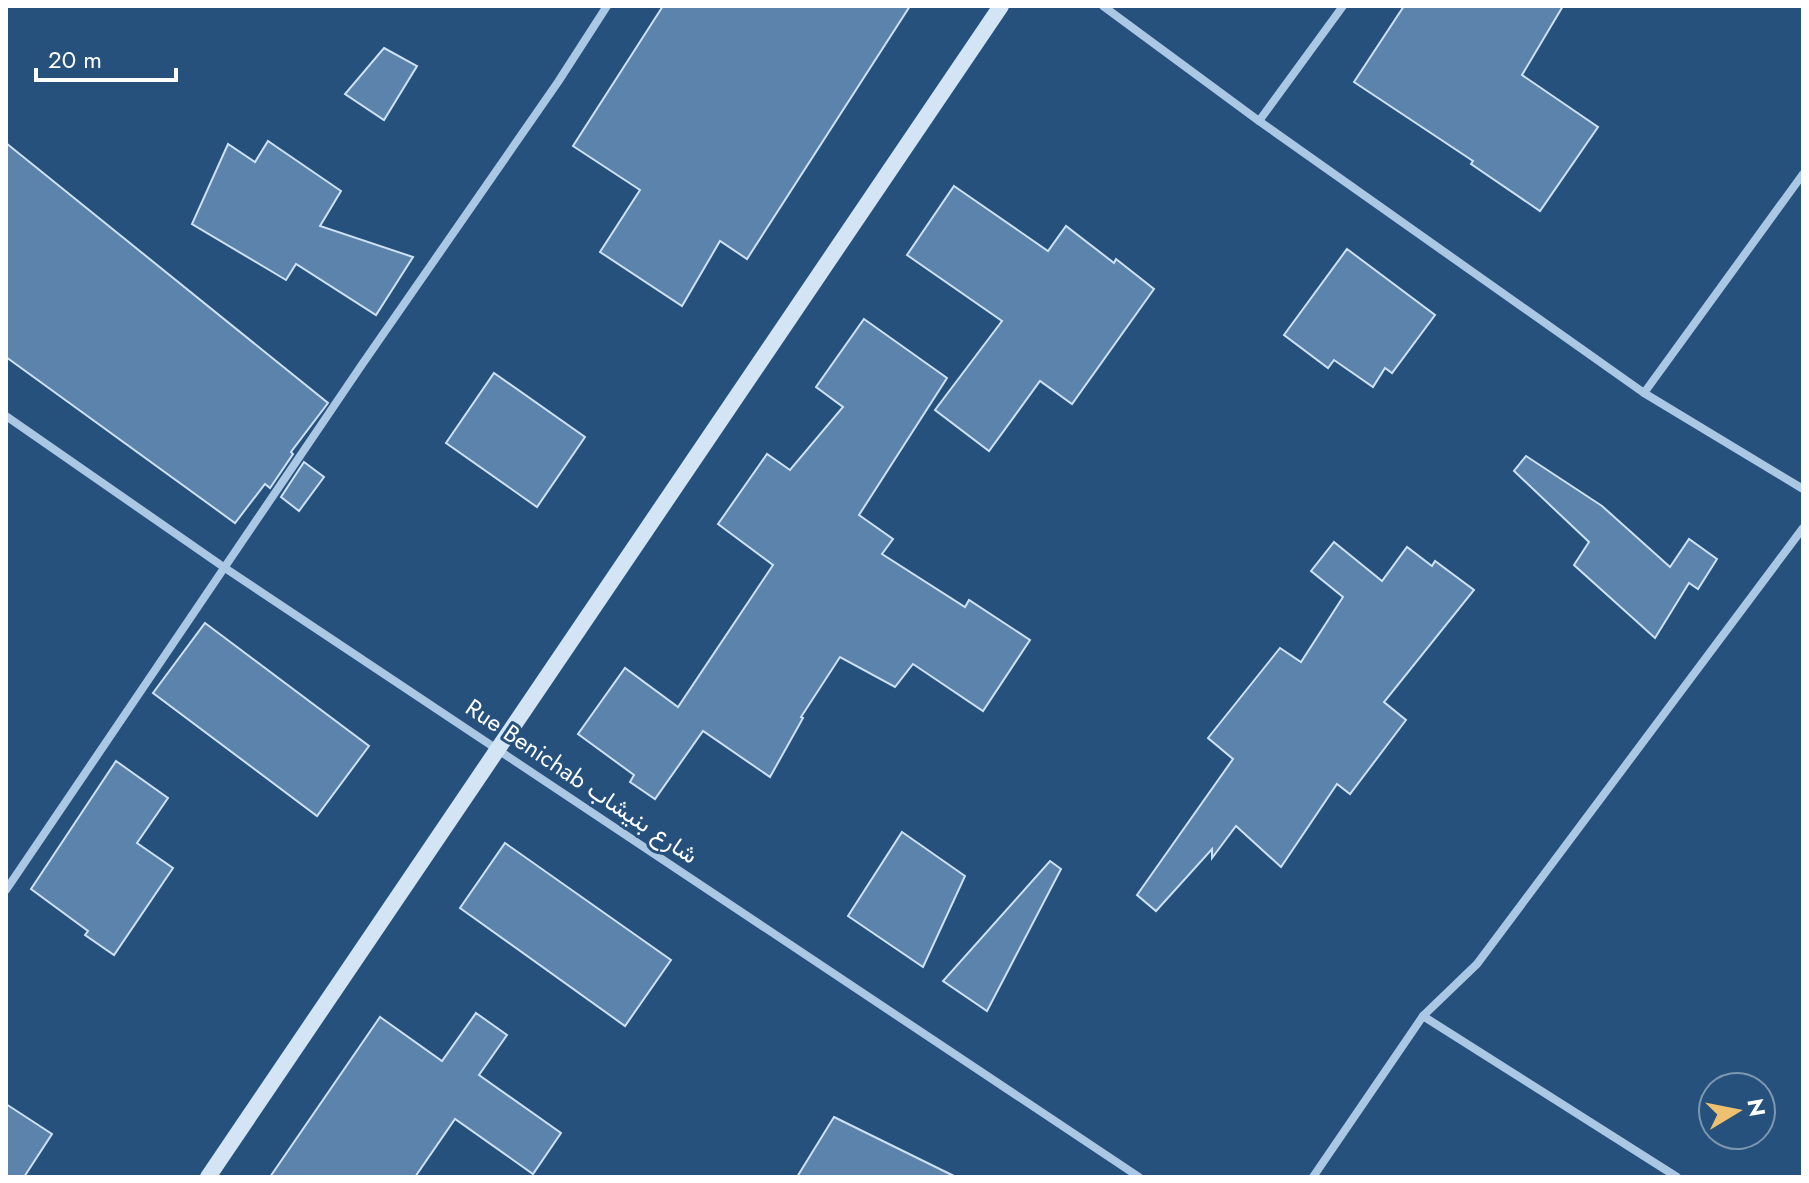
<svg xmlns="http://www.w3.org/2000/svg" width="1809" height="1183" viewBox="0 0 1809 1183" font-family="Jost,Vazirmatn,sans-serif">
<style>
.building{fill:#5b83ab;stroke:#cde1f4;stroke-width:2}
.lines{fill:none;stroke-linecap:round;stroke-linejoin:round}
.street{stroke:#aac8e4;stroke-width:8}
.secondary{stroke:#d3e4f4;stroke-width:16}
.labels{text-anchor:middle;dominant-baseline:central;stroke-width:6;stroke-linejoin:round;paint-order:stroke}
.street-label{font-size:24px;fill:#fff;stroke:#26517c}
</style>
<rect width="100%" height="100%" fill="#26517c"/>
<g class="building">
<polygon points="663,6 910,6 747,259 720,241 682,306 600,252 640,190 573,146"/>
<polygon points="1404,6 1563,6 1522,75 1598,127 1540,211 1471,164 1473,161 1354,82"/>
<polygon points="384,48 417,66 384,120 345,94"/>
<polygon points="268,141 341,191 320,226 413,257 376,315 296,264 286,280 192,224 228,144 255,162"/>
<polygon points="6,143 328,403 291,452 293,454 270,488 265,484 235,523 6,357"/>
<polygon points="954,186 1048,251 1066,226 1114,263 1116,259 1154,289 1072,404 1040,381 989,451 935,410 1002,321 907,255"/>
<polygon points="1347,249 1435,315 1392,373 1385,368 1373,387 1334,360 1328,368 1284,335"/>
<polygon points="864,319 947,378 859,515 893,539 882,554 965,607 969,600 1030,640 983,711 913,664 895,687 840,657 801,717 803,718 770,777 703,731 655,799 630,782 634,775 578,734 625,668 678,707 773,565 718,524 767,454 790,470 843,407 816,387"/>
<polygon points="494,373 585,437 537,507 446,443"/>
<polygon points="1526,456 1602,506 1670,567 1689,539 1717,559 1698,589 1689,583 1655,638 1574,565 1589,542 1514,471"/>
<polygon points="304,462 324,477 299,511 281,497"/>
<polygon points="1334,542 1382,581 1407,547 1432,566 1435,561 1474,590 1384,702 1406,720 1350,794 1337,784 1281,867 1236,826 1212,858 1212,849 1156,911 1137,895 1233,759 1208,738 1280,648 1301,662 1343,597 1311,571"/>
<polygon points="205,623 369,746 317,816 153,693"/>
<polygon points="116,761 168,798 137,843 173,868 114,955 85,935 88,931 31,889"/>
<polygon points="902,832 965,876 923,967 848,916"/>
<polygon points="505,843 671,960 625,1026 460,908"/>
<polygon points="1050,861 1061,869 987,1011 943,981"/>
<polygon points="476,1013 507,1035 479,1075 561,1133 533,1174 455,1119 415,1177 270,1177 380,1017 442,1061"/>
<polygon points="6,1104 52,1134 24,1177 6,1177"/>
<polygon points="834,1117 956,1177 797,1177"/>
</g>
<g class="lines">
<g class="street">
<polyline points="1103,6 1259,121 1644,393 1803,489"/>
<polyline points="1259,121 1343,6"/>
<polyline points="1644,393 1803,174"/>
<polyline points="6,416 225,568 1139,1177"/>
<polyline points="6,890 361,366 558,82 607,6"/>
<polyline points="1423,1016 1677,1177"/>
<polyline points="1313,1177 1423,1016 1477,964 1803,528"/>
</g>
<polyline class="secondary" points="208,1177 1001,6"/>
</g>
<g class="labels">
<g class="street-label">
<text transform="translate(582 781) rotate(34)">Rue Benichab شارع بنيشاب</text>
</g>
</g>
<rect width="1809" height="1183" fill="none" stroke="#ffffff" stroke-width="16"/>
<g transform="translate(1737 1111) rotate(80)"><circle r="38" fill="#26517c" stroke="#7d97b0" stroke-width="2"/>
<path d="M0-6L14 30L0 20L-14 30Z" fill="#edc170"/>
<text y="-12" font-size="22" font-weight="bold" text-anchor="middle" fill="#ffffff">N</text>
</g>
<path d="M36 68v12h140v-12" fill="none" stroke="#ffffff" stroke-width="4"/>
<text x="48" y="68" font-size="24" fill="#ffffff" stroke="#26517c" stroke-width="6" paint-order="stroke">20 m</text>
</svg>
